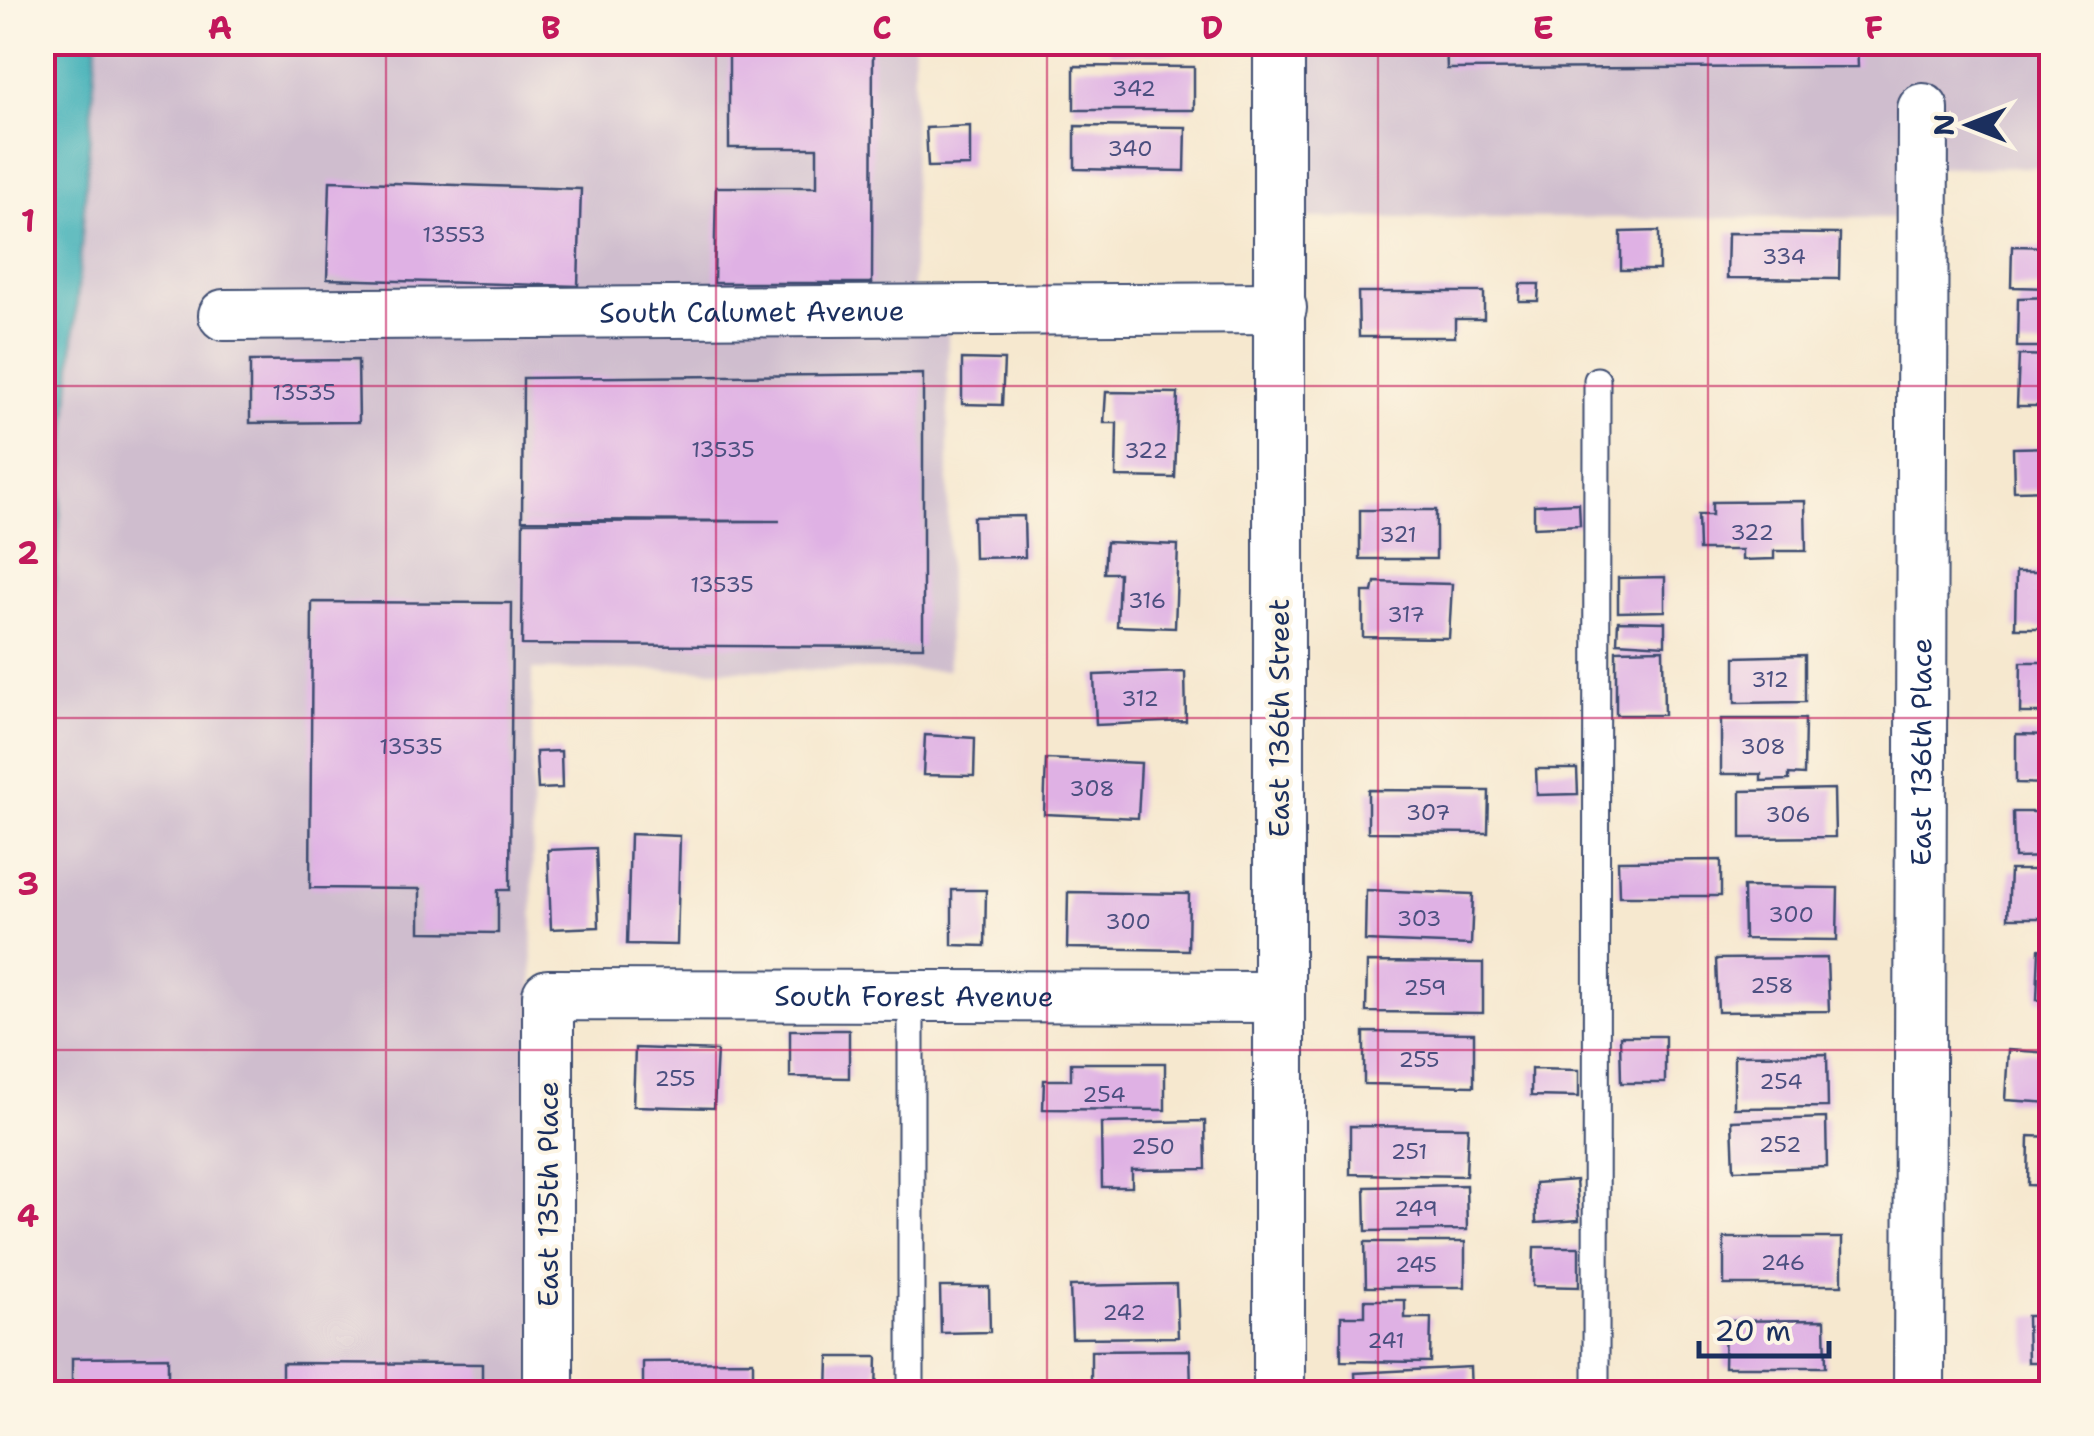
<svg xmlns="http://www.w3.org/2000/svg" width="2094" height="1436" viewBox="0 0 2094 1436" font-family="'Shantell Sans',sans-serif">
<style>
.industrial{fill:#cfbdce}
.water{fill:#3eafb7;stroke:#2c6f8a;stroke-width:2.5}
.building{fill:#dfb1e4}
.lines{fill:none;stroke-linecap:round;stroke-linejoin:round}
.service-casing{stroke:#3c4b6f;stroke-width:29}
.minor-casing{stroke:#3c4b6f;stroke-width:54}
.service{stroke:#fff;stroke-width:25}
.minor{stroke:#fff;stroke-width:50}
.grid{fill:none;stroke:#c2185b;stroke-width:2.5;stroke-opacity:0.55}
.labels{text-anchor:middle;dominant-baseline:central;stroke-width:8;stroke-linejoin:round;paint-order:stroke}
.number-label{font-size:22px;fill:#4c5080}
.street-label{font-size:28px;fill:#1b2f5e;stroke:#fcf5e5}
.neatline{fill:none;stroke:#c2185b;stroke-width:4}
.grid-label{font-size:32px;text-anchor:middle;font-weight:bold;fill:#c2185b}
</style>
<rect width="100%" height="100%" fill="#fcf5e5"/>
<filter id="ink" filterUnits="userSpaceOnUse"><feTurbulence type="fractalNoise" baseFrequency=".01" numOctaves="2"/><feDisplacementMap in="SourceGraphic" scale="20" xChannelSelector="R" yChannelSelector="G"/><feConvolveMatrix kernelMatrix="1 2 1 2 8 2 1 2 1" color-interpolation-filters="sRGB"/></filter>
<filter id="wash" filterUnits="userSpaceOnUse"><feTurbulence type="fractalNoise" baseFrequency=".0048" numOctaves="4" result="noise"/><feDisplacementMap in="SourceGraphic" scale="40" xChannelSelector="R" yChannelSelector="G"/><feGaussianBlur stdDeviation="2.25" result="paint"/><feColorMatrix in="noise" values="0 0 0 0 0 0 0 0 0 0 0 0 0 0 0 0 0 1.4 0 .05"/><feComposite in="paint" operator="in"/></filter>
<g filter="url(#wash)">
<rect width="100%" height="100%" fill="#f6e8cf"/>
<g class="industrial">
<polygon points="97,43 914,43 913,299 948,299 948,670 532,670 534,1393 43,1394 43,734"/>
<polygon points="1271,43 2051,43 2051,167 1908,168 1909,218 1271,218"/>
</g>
<polygon class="water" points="43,42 97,43 43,734 42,43"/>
<g id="blocks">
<g class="building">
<polygon points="729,42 873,42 872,283 714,283 716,187 817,187 817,148 729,148"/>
<polygon points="1110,42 1199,42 1199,52 1110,53"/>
<polygon points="1446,42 1857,42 1858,67 1447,69"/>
<polygon points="1074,66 1194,67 1194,110 1074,110"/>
<polygon points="970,126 970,166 928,167 926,128"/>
<polygon points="1075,126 1186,127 1185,171 1075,169"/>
<polygon points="330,181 581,189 578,286 327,279"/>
<polygon points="1659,231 1659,270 1621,270 1621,232"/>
<polygon points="1728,233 1840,234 1839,279 1727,278"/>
<polygon points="2012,246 2052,247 2052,288 2011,287"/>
<polygon points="1520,284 1539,284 1538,301 1519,301"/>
<polygon points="1358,292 1484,292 1484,319 1455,319 1455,337 1359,337"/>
<polygon points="2052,297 2052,347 2017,347 2018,298"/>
<polygon points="2019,355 2052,356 2052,406 2017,406"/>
<polygon points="962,359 1004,360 1002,405 962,404"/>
<polygon points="358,360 359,422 250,423 250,361"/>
<polygon points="923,374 923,647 522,645 523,522 780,521 522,520 523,378"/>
<polygon points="1106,392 1178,393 1175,478 1116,477 1117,423 1104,423"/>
<polygon points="2052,447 2052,490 2014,491 2013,448"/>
<polygon points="1805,501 1806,551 1774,551 1774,559 1742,560 1742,550 1699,550 1698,515 1712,515 1712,502"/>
<polygon points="1579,503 1580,525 1534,527 1534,505"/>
<rect x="1360" y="510" width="76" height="49"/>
<polygon points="1024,516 1025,557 974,558 973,517"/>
<polygon points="1106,542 1178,545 1175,628 1117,626 1119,573 1104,573"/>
<polygon points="2016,572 2052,572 2052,628 2015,628"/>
<polygon points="1665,577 1665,611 1618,612 1618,578"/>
<polygon points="1375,582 1452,584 1449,638 1363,637 1363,592 1373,592"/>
<polygon points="312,602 512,603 510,890 498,890 498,933 420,932 420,889 310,888"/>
<polygon points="1618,621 1665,622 1665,645 1617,642"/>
<polygon points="1663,649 1664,715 1616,715 1616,650"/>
<polygon points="1805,655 1805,702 1735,703 1735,657"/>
<polygon points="2021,662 2052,662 2052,713 2020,713"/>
<polygon points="1185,672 1186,721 1096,725 1094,675"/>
<polygon points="1721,719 1805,719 1804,775 1789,774 1789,780 1761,781 1761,774 1721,774"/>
<polygon points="2016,734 2052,735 2052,784 2016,783"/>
<polygon points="925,735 975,738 974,776 923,775"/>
<polygon points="561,751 562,788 538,789 536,752"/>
<polygon points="1046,759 1141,763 1138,818 1044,814"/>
<polygon points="1536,769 1577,769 1578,794 1537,795"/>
<polygon points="1834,789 1835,837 1741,838 1741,791"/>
<polygon points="1368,790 1489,791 1488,833 1368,832"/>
<polygon points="2013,812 2052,812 2052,857 2014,858"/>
<polygon points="630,834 680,836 677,945 627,944"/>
<polygon points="596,848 599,927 551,929 548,850"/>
<polygon points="1721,860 1721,896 1619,896 1618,861"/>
<polygon points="2010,870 2052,870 2052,918 2008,918"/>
<polygon points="1743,887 1838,888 1837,940 1744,939"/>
<polygon points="952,890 986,890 985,946 952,945"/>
<polygon points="1366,890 1473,894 1471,945 1365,941"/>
<polygon points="1068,892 1189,894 1188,950 1067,948"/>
<polygon points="2039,949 2052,950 2052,1000 2037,1000"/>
<polygon points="1827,958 1829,1011 1718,1012 1716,959"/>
<polygon points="1367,962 1483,963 1483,1013 1366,1012"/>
<polygon points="790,1030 849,1030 849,1078 790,1077"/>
<polygon points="1364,1032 1474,1033 1474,1086 1364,1084"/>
<polygon points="1620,1036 1665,1036 1665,1083 1621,1083"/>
<polygon points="635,1048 717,1051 714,1108 633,1106"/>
<polygon points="2008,1050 2052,1053 2052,1103 2005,1100"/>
<polygon points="1827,1054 1828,1107 1734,1108 1734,1055"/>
<polygon points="1071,1063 1165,1063 1165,1110 1043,1109 1044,1080 1071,1080"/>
<polygon points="1531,1069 1579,1070 1579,1097 1531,1096"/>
<polygon points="1826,1118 1827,1167 1734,1170 1732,1121"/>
<polygon points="1205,1121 1206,1169 1132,1170 1132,1187 1102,1187 1101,1123"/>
<polygon points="1350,1126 1468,1127 1466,1176 1350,1174"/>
<polygon points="2029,1136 2052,1137 2052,1186 2028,1185"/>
<polygon points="1576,1180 1579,1220 1536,1223 1535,1183"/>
<polygon points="1466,1185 1467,1230 1366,1231 1365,1187"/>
<polygon points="2044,1219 2052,1219 2052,1270 2043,1270"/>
<rect x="1724" y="1238" width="118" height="47"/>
<polygon points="1365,1242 1465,1242 1465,1287 1366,1287"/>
<polygon points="1534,1247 1579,1247 1579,1287 1533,1286"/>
<polygon points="1176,1284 1178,1337 1072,1338 1070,1286"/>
<polygon points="940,1287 989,1287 990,1332 941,1333"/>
<polygon points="1365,1300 1405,1300 1405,1318 1431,1318 1430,1362 1341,1361 1341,1316 1365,1316"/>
<polygon points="2027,1316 2052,1316 2052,1362 2028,1362"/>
<polygon points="1825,1320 1826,1367 1724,1367 1725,1321"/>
<polygon points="1190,1350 1191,1391 1091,1393 1091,1351"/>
<polygon points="168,1357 168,1394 72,1394 72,1358"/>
<polygon points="829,1357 877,1357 876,1394 828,1394"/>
<polygon points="753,1361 753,1394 643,1394 643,1362"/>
<polygon points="282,1363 482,1364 482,1394 282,1394"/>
<polygon points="1470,1367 1471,1394 1356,1394 1355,1373"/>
<polygon points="1739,1388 1837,1390 1837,1394 1739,1394"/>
</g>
</g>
</g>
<g filter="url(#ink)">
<use href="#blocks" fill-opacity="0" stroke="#3c4b6f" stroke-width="2.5"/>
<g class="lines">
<g class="service-casing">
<g id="service">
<polyline points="911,996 911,1394"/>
<polyline points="1596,1394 1597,380"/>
</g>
</g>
<g class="minor-casing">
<g id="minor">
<path id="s1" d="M224,315L1281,308"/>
<path id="s2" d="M548,1394V995L1278,997"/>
<polyline points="1279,1394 1279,42"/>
<path id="s3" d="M1919,1394L1923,109"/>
</g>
</g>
<use href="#service" class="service"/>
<use href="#minor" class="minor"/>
</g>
</g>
<path class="grid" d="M386,42V1394M716,42V1394M1047,42V1394M1378,42V1394M1708,42V1394M42,386H2052M42,718H2052M42,1050H2052"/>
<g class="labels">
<g class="number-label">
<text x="1134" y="88">342</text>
<text x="1130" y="148">340</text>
<text x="454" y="234">13553</text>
<text x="1784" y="256">334</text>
<text x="304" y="392">13535</text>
<text x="723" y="449">13535</text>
<text x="1146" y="450">322</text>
<text x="1752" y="532">322</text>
<text x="1398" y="534">321</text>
<text x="722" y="584">13535</text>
<text x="1147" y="600">316</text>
<text x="1406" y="614">317</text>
<text x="1770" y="679">312</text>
<text x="1140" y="698">312</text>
<text x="411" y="746">13535</text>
<text x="1763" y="746">308</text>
<text x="1092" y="788">308</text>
<text x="1428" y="812">307</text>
<text x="1788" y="814">306</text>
<text x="1791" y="914">300</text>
<text x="1419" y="918">303</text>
<text x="1128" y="921">300</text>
<text x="1772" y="985">258</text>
<text x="1425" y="987">259</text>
<text x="1419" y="1059">255</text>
<text x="675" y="1078">255</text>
<text x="1781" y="1081">254</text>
<text x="1104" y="1094">254</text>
<text x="1780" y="1144">252</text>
<text x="1153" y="1146">250</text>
<text x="1409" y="1151">251</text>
<text x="1416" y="1208">249</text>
<text x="1783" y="1262">246</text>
<text x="1416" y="1264">245</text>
<text x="1124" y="1312">242</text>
<text x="1386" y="1340">241</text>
</g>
<g class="street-label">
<text stroke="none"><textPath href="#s1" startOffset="528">South Calumet Avenue</textPath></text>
<text transform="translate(1279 718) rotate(-90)">East 136th Street</text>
<text stroke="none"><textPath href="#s3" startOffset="642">East 136th Place</textPath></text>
<text stroke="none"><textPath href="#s2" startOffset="765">South Forest Avenue</textPath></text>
<text transform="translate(548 1194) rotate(-90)">East 135th Place</text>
</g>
</g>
<rect width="2094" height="1436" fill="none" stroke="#fcf5e5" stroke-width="110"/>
<g transform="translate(1969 125) rotate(270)" stroke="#fcf5e5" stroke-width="8" paint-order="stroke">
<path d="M0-8L18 38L0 25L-18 38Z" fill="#1b2f5e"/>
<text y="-15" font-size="28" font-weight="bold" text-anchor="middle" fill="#1b2f5e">N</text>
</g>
<path d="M1699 1341v15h130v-15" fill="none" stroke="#1b2f5e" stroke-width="5"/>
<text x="1714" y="1341" font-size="30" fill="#1b2f5e" stroke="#fcf5e5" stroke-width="8" paint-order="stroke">20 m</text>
<rect x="55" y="55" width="1984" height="1326" class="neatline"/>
<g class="grid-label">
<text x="220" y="39">A</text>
<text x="551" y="39">B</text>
<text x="882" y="39">C</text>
<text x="1212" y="39">D</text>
<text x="1543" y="39">E</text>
<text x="1874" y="39">F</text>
<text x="28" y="232">1</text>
<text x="28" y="564">2</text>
<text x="28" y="895">3</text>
<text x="28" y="1227">4</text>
</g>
</svg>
